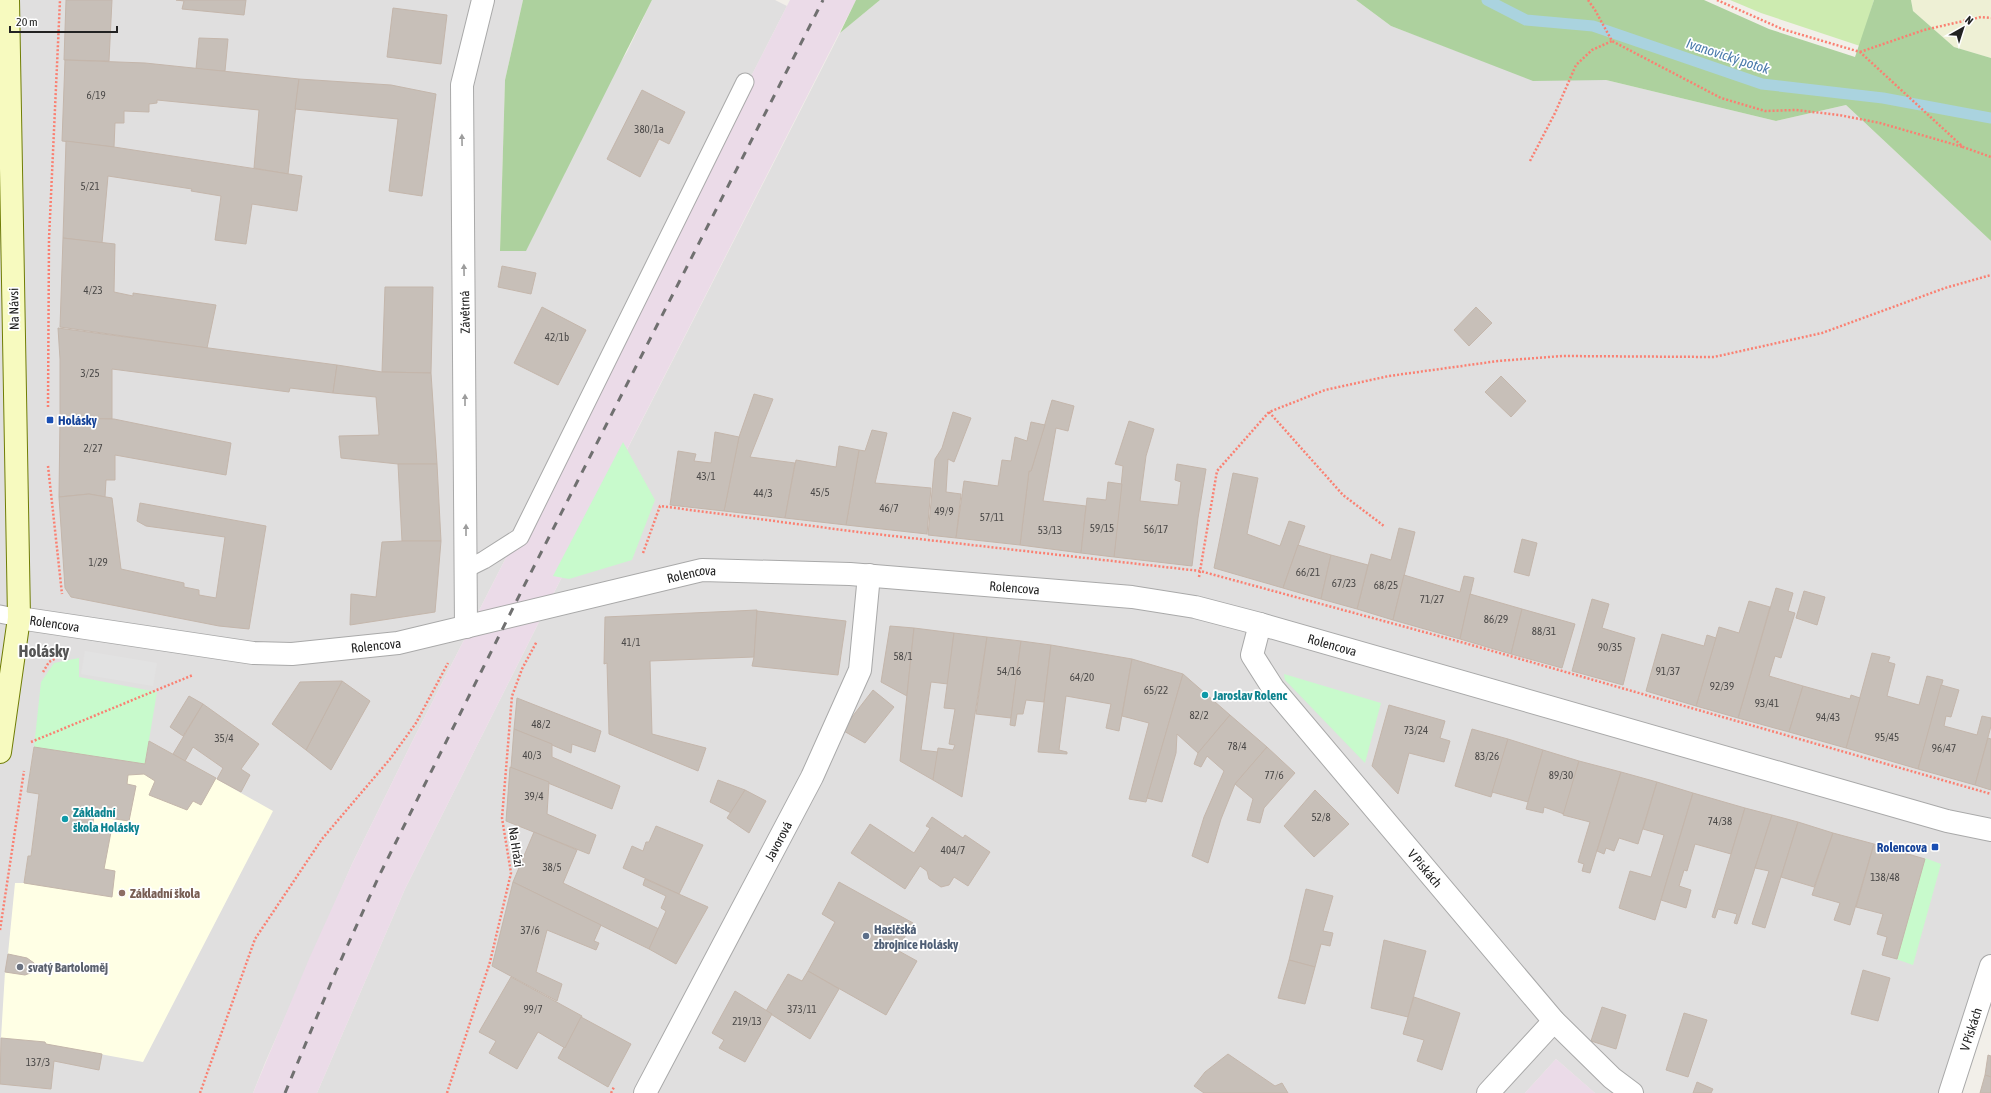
<svg xmlns="http://www.w3.org/2000/svg" width="1991" height="1093" viewBox="0 0 1991 1093" font-family="'Asap Condensed',sans-serif">
<style>
.residential{fill:#e0dfdf}
.industrial{fill:#ebdbe8}
.education{fill:#ffffe5}
.farmland{fill:#eef0d5}
.grass{fill:#cdebb0}
.forest{fill:#add19e}
.park{fill:#c8facc}
.parking{fill:#e2e2e2}
.lines{fill:none;stroke-linecap:round;stroke-linejoin:round}
.stream{stroke:#aad3df;stroke-width:11}
.building{fill:#c7bfb8;stroke:#c4b6ab}
.lane-casing{stroke:#a9a9a9;stroke-width:19}
.street-casing{stroke:#a9a9a9;stroke-width:24}
.secondary-casing{stroke:#707d05;stroke-width:24}
.path{stroke:#fa8072;stroke-width:2.5;stroke-dasharray:2 2;stroke-linecap:butt}
.lane{stroke:#fff;stroke-width:17}
.street{stroke:#fff;stroke-width:22}
.secondary{stroke:#f7fabf;stroke-width:22}
.rail{stroke:#707070;stroke-width:3;stroke-dasharray:8 8;stroke-linecap:butt}
.oneway{fill:#9c9c9c}
.transit-dot{fill:#1a4fb4;stroke:#fff;stroke-width:1.5}
.culture-dot{fill:#0f9aa8;stroke:#fff;stroke-width:1.5}
.education-dot{fill:#8d6e63;stroke:#fff;stroke-width:1.5}
.service-dot{fill:#5c6f8a;stroke:#fff;stroke-width:1.5}
.worship-dot{fill:#6b7280;stroke:#fff;stroke-width:1.5}
.labels{text-anchor:middle;dominant-baseline:central;stroke-width:3.5;stroke-linejoin:round;paint-order:stroke}
.number-label{font-size:11px;fill:#4b4948}
.street-label{font-size:13px;fill:#222;stroke:#fff}
.transit-label{font-size:13px;font-weight:bold;fill:#164399;stroke:#fff;text-anchor:start}
.culture-label{font-size:13px;font-weight:bold;fill:#0d838f;stroke:#fff;text-anchor:start}
.education-label{font-size:13px;font-weight:bold;fill:#785e54;stroke:#fff;text-anchor:start}
.service-label{font-size:13px;font-weight:bold;fill:#4e5e75;stroke:#fff;text-anchor:start}
.worship-label{font-size:13px;font-weight:bold;fill:#5b616d;stroke:#fff;text-anchor:start}
.water-label{font-size:14px;font-style:italic;fill:#4a7aab;stroke:#fff}
.district-label{font-size:17px;font-weight:bold;fill:#555;stroke:#fff}
</style>
<rect width="100%" height="100%" fill="#f2efe9"/>
<g class="residential">
<polygon points="0,0 523,0 505,80 500,251 627,52 652,0 775,0 787,6 412,742 352,864 265,1063 253,1093 0,1093"/>
<polygon points="880,0 1356,0 1391,26 1533,80 1606,80 1776,121 1846,105 1991,241 1991,1004 1961,1093 1595,1093 1556,1059 1525,1093 317,1093 405,889 538,624 840,33"/>
</g>
<g class="industrial">
<polygon points="790,0 856,0 538,624 405,889 317,1093 253,1093 309,959 352,864 412,742"/>
<polygon points="1556,1059 1595,1093 1525,1093"/>
</g>
<polygon class="education" points="149,741 273,811 143,1062 46,1044 1,1038 5,972 25,975 33,972 34,963 27,958 8,954 15,883 24,883 28,856 31,856 39,794 27,792 34,747 144,764"/>
<polygon class="farmland" points="1911,0 1991,0 1991,58 1954,47 1913,11"/>
<polygon class="grass" points="1730,0 1874,0 1860,46 1761,13"/>
<g class="forest">
<polygon points="523,0 652,0 526,251 500,251 505,80"/>
<polygon points="856,0 880,0 840,33"/>
<polygon points="1356,0 1704,0 1769,29 1855,57 1874,0 1911,0 1913,11 1954,47 1991,58 1991,241 1846,105 1776,121 1606,80 1533,81 1391,26"/>
</g>
<g class="park">
<polygon points="623,442 655,500 632,560 569,579 553,576"/>
<polygon points="79,658 79,677 157,692 145,764 34,747 41,682 54,663"/>
<polygon points="1284,674 1381,703 1365,763 1285,680"/>
<polygon points="1925,858 1941,864 1913,965 1896,959"/>
</g>
<polygon class="parking" points="85,651 157,663 153,686 81,674"/>
<g class="lines">
<polyline class="stream" points="1487,0 1526,20 1593,26 1762,84 1883,98 1991,118"/>
</g>
<g class="building">
<polygon points="66,0 112,0 109,61 64,60"/>
<polygon points="176,0 246,0 244,15 182,9 184,1"/>
<polygon points="393,8 447,15 441,64 387,57"/>
<polygon points="199,38 228,39 225,71 196,69"/>
<polygon points="65,60 145,63 299,79 288,174 254,168 259,110 157,100 157,103 149,104 149,112 124,111 124,123 115,123 114,147 62,141"/>
<polygon points="299,79 391,85 436,94 422,196 389,191 398,119 295,109"/>
<polygon points="642,90 685,112 669,144 659,139 640,177 607,159"/>
<polygon points="66,141 114,147 302,176 297,211 252,204 246,244 215,240 221,196 191,191 192,189 108,176 102,243 63,238"/>
<polygon points="63,238 115,244 114,292 133,296 133,293 216,305 207,348 60,327"/>
<polygon points="502,266 536,273 531,294 498,287"/>
<polygon points="385,287 433,287 431,373 382,372"/>
<polygon points="542,307 586,330 558,385 514,363"/>
<polygon points="1476,307 1492,323 1469,346 1454,330"/>
<polygon points="58,328 337,365 333,393 290,388 289,392 112,369 112,419 60,418 60,359"/>
<polygon points="337,365 382,372 431,373 437,464 398,464 341,458 339,436 379,435 376,397 333,393"/>
<polygon points="1501,376 1526,401 1511,417 1485,392"/>
<polygon points="754,394 773,399 750,457 795,463 785,518 724,511 739,437"/>
<polygon points="1052,400 1074,406 1068,431 1056,428 1043,501 1086,506 1081,553 1020,545 1029,471 1031,471"/>
<polygon points="953,412 971,418 954,462 948,459 946,492 961,494 956,538 928,535 935,459 942,448"/>
<polygon points="60,418 114,419 231,443 226,475 115,455 115,480 106,480 105,497 89,494 59,497"/>
<polygon points="1129,421 1154,429 1146,456 1140,501 1178,505 1181,482 1175,480 1177,464 1206,469 1198,518 1192,566 1114,557 1123,466 1115,464"/>
<polygon points="1031,422 1045,425 1031,471 1029,471 1020,545 956,538 964,481 998,486 1002,460 1011,461 1015,437 1027,441"/>
<polygon points="872,430 887,433 875,483 931,488 927,534 846,525 859,450 865,451"/>
<polygon points="715,432 739,437 724,511 670,505 678,451 696,454 694,461 711,463"/>
<polygon points="839,446 859,450 846,525 785,518 796,460 836,467"/>
<polygon points="398,464 437,464 441,541 402,541"/>
<polygon points="1233,473 1258,478 1247,534 1280,546 1289,521 1305,526 1283,588 1214,568"/>
<polygon points="1108,482 1122,484 1114,557 1081,553 1087,498 1106,500"/>
<polygon points="89,494 112,498 121,569 184,583 184,587 199,590 199,595 216,598 225,537 146,526 137,521 140,503 266,526 249,629 219,626 71,597 65,588 59,497"/>
<polygon points="1399,528 1415,532 1393,620 1357,609 1371,554 1391,560"/>
<polygon points="1522,539 1537,543 1529,576 1514,572"/>
<polygon points="402,541 441,541 435,612 350,625 351,594 376,597 382,542"/>
<polygon points="1298,545 1331,555 1321,599 1283,588"/>
<polygon points="1331,555 1368,565 1357,609 1321,599"/>
<polygon points="1404,575 1460,592 1464,576 1474,578 1460,639 1393,620"/>
<polygon points="1776,588 1793,593 1788,611 1795,613 1781,658 1775,656 1769,676 1803,686 1789,732 1738,718"/>
<polygon points="1804,591 1825,597 1817,625 1796,618"/>
<polygon points="1470,594 1522,609 1511,654 1460,639"/>
<polygon points="1592,599 1609,604 1602,628 1635,638 1623,685 1572,671"/>
<polygon points="1749,601 1770,607 1738,718 1696,706 1719,627 1739,633"/>
<polygon points="1522,609 1575,624 1562,668 1511,654"/>
<polygon points="757,610 754,657 650,661 652,734 706,748 698,771 609,734 607,663 604,664 605,617"/>
<polygon points="757,611 846,621 838,675 752,666 754,657"/>
<polygon points="890,626 914,628 907,696 881,682"/>
<polygon points="914,628 954,633 948,684 931,682 921,750 938,752 933,780 900,761"/>
<polygon points="954,633 987,637 962,797 933,780 938,748 953,750 955,745 949,744 955,709 944,708"/>
<polygon points="1662,634 1704,646 1707,635 1716,638 1696,706 1646,691"/>
<polygon points="987,637 1021,641 1011,718 976,714"/>
<polygon points="1021,641 1051,645 1044,702 1026,700 1023,714 1017,714 1015,726 1010,725"/>
<polygon points="1051,645 1132,659 1119,731 1106,728 1111,704 1066,696 1059,750 1067,752 1067,754 1038,752"/>
<polygon points="1872,653 1890,657 1888,662 1895,664 1887,696 1919,705 1927,676 1943,680 1918,769 1846,748"/>
<polygon points="1132,659 1183,674 1146,802 1129,799 1149,723 1122,716"/>
<polygon points="1183,674 1230,715 1198,753 1177,734 1176,753 1162,802 1147,798"/>
<polygon points="342,681 370,701 331,770 306,750"/>
<polygon points="342,681 306,750 272,724 300,682"/>
<polygon points="1941,685 1959,690 1951,717 1946,716 1944,726 1977,735 1982,716 1991,718 1991,726 1975,785 1918,769"/>
<polygon points="1803,686 1850,699 1851,695 1860,698 1846,748 1789,732"/>
<polygon points="873,690 894,707 865,743 842,730"/>
<polygon points="189,696 203,704 183,736 170,727"/>
<polygon points="517,698 601,731 595,752 572,744 571,753 514,729"/>
<polygon points="203,704 259,744 241,769 250,775 241,792 217,779 223,768 193,747 185,761 173,754"/>
<polygon points="1389,705 1445,721 1440,738 1450,741 1444,762 1409,753 1398,794 1372,766"/>
<polygon points="1230,715 1267,747 1235,784 1221,819 1208,863 1192,856 1204,817 1224,771 1207,756 1201,767 1194,764 1198,753"/>
<polygon points="514,729 552,744 552,757 620,786 612,809 511,768"/>
<polygon points="1472,729 1508,739 1491,797 1455,786"/>
<polygon points="1988,738 1991,739 1991,790 1975,785"/>
<polygon points="1508,739 1543,750 1528,802 1492,792"/>
<polygon points="149,741 216,778 201,805 193,801 187,810 149,795 155,781 144,774 128,775 127,784 136,786 129,821 94,816 92,828 111,832 104,869 115,871 112,897 24,883 28,856 31,856 39,794 27,792 34,747 145,764"/>
<polygon points="1267,747 1295,773 1264,808 1260,823 1247,820 1253,799 1235,784"/>
<polygon points="1543,750 1579,761 1564,814 1544,807 1543,813 1526,809"/>
<polygon points="1579,761 1621,772 1590,873 1582,871 1584,864 1578,862 1590,822 1563,815"/>
<polygon points="510,767 549,782 547,814 596,835 589,854 506,821"/>
<polygon points="1621,772 1657,782 1638,844 1619,838 1614,851 1606,848 1604,854 1597,851"/>
<polygon points="718,780 745,790 731,813 710,802"/>
<polygon points="1657,782 1693,793 1655,920 1619,908 1630,871 1651,877 1664,835 1643,829"/>
<polygon points="745,790 766,801 749,833 727,818"/>
<polygon points="1315,790 1349,824 1314,857 1284,826"/>
<polygon points="1693,793 1745,808 1731,854 1695,844 1687,871 1684,870 1679,886 1691,890 1686,908 1661,900"/>
<polygon points="1745,808 1772,815 1737,924 1734,923 1737,914 1718,909 1715,918 1712,917"/>
<polygon points="1772,815 1798,822 1765,928 1752,924 1769,871 1755,868"/>
<polygon points="932,817 963,838 965,835 990,852 968,886 954,877 949,885 941,887 929,879 927,871 920,866 905,889 851,853 870,824 914,853 930,828 926,826"/>
<polygon points="1798,822 1833,833 1814,887 1781,877"/>
<polygon points="656,826 703,845 679,894 623,868 632,846 643,851 646,842 649,842"/>
<polygon points="534,832 577,850 563,883 659,929 649,949 513,882"/>
<polygon points="1833,833 1874,844 1850,925 1834,920 1840,903 1812,895"/>
<polygon points="1874,844 1925,859 1897,959 1882,955 1887,937 1877,934 1883,914 1856,907"/>
<polygon points="645,879 708,907 676,964 649,949 666,911 661,908 666,896 643,885"/>
<polygon points="513,882 601,925 594,941 599,943 596,950 547,930 536,972 562,984 557,1001 492,966"/>
<polygon points="839,882 913,923 897,950 917,961 886,1015 808,971 835,922 822,914"/>
<polygon points="1306,889 1333,896 1323,931 1333,933 1330,946 1321,944 1315,967 1289,960"/>
<polygon points="1384,940 1426,951 1408,1017 1371,1008"/>
<polygon points="8,954 27,958 34,963 33,972 25,975 5,972"/>
<polygon points="1289,960 1315,967 1305,1004 1278,998"/>
<polygon points="1863,970 1890,978 1878,1021 1851,1014"/>
<polygon points="808,971 839,989 810,1039 766,1011 788,974 802,981"/>
<polygon points="511,977 582,1016 565,1048 538,1032 517,1069 489,1053 496,1041 479,1032"/>
<polygon points="735,991 772,1014 745,1062 719,1048 724,1040 712,1033"/>
<polygon points="1414,997 1460,1013 1442,1070 1417,1061 1424,1040 1403,1034"/>
<polygon points="1602,1007 1626,1015 1616,1049 1591,1041"/>
<polygon points="1684,1013 1707,1020 1688,1077 1666,1070"/>
<polygon points="581,1017 631,1044 608,1087 558,1058 564,1047 565,1048"/>
<polygon points="1,1038 45,1042 46,1044 102,1054 99,1070 54,1061 51,1089 0,1084"/>
<polygon points="1228,1054 1275,1086 1282,1083 1288,1093 1204,1093 1194,1086 1205,1072"/>
<polygon points="1988,1055 1991,1056 1991,1077 1985,1075"/>
<polygon points="1985,1075 1991,1077 1991,1093 1980,1093"/>
<polygon points="1697,1082 1713,1089 1711,1093 1693,1093"/>
</g>
<g class="lines">
<g class="lane-casing">
<g id="lane">
<polyline points="466,569 484,560 520,537 745,82"/>
<polyline points="0,614 19,618"/>
</g>
</g>
<g class="street-casing">
<g id="street">
<path id="s1" d="M19,618L253,653L292,654L398,643L702,570L850,574L1132,597L1195,607L1260,624L1947,821L1991,830"/>
<path id="s2" d="M1260,624L1252,655L1273,688L1554,1021L1612,1078L1632,1093"/>
<polyline points="466,627 462,85 483,0"/>
<path id="s3" d="M645,1093L812,777L860,670L869,575"/>
<polyline points="1488,1093 1554,1021"/>
<path id="s4" d="M1950,1093L1991,966"/>
</g>
</g>
<g class="secondary-casing">
<polyline id="secondary" points="0,752 19,618 8,0"/>
</g>
<g class="path">
<polyline points="1588,0 1595,10 1612,41 1721,98 1765,111 1796,110 1839,115 1880,123 1963,147"/>
<polyline points="1717,0 1782,29 1860,52 1963,147 1991,157"/>
<polyline points="1860,52 1924,30 1981,17 1991,18"/>
<polyline points="1530,161 1555,113 1576,65 1592,50 1612,41"/>
<polyline points="48,407 49,239 60,0"/>
<polyline points="1269,412 1343,495 1384,526"/>
<polyline points="48,466 62,594"/>
<polyline points="643,553 660,506 858,532 1200,571 1468,644 1991,794"/>
<polyline points="1199,577 1217,471 1269,412 1325,390 1389,376 1498,361 1562,356 1714,357 1822,333 1945,288 1991,275"/>
<polyline points="43,672 49,662 61,655"/>
<polyline points="31,742 193,675"/>
<polyline points="0,930 24,771"/>
<polyline points="200,1093 255,939 322,839 390,759 416,723 448,663"/>
<polyline points="447,1093 490,962 511,873 502,818 512,696 522,669 537,641"/>
<polyline points="611,1093 614,1087"/>
</g>
<use href="#lane" class="lane"/>
<use href="#street" class="street"/>
<use href="#secondary" class="secondary"/>
<polyline class="rail" points="285,1093 336,971 379,876 522,590 823,0"/>
</g>
<defs><path id="oneway-solid" d="M-6-.8H1V-3.2L6.5 0L1 3.2V.8H-6Z"/></defs>
<g class="oneway">
<use href="#oneway-solid" transform="translate(462 140) rotate(-91)"/>
<use href="#oneway-solid" transform="translate(464 270) rotate(-91)"/>
<use href="#oneway-solid" transform="translate(465 400) rotate(-90)"/>
<use href="#oneway-solid" transform="translate(466 530) rotate(-90)"/>
</g>
<g class="transit-dot">
<rect x="46" y="416" width="8" height="8" rx="2"/>
<rect x="1931" y="843" width="8" height="8" rx="2"/>
</g>
<g class="culture-dot">
<circle cx="1205" cy="695" r="4"/>
<circle cx="65" cy="819" r="4"/>
</g>
<circle class="education-dot" cx="122" cy="893" r="4"/>
<circle class="service-dot" cx="866" cy="936" r="4"/>
<circle class="worship-dot" cx="20" cy="967" r="4"/>
<g class="labels">
<g class="number-label">
<text x="96" y="95">6/19</text>
<text x="649" y="129">380/1a</text>
<text x="90" y="186">5/21</text>
<text x="93" y="290">4/23</text>
<text x="557" y="337">42/1b</text>
<text x="90" y="373">3/25</text>
<text x="93" y="448">2/27</text>
<text x="706" y="476">43/1</text>
<text x="820" y="492">45/5</text>
<text x="763" y="493">44/3</text>
<text x="889" y="508">46/7</text>
<text x="944" y="511">49/9</text>
<text x="992" y="517">57/11</text>
<text x="1102" y="528">59/15</text>
<text x="1156" y="529">56/17</text>
<text x="1050" y="530">53/13</text>
<text x="98" y="562">1/29</text>
<text x="1308" y="572">66/21</text>
<text x="1344" y="583">67/23</text>
<text x="1386" y="585">68/25</text>
<text x="1432" y="599">71/27</text>
<text x="1496" y="619">86/29</text>
<text x="1544" y="631">88/31</text>
<text x="631" y="642">41/1</text>
<text x="1610" y="647">90/35</text>
<text x="903" y="656">58/1</text>
<text x="1009" y="671">54/16</text>
<text x="1668" y="671">91/37</text>
<text x="1082" y="677">64/20</text>
<text x="1722" y="686">92/39</text>
<text x="1156" y="690">65/22</text>
<text x="1767" y="703">93/41</text>
<text x="1199" y="715">82/2</text>
<text x="1828" y="717">94/43</text>
<text x="541" y="724">48/2</text>
<text x="1416" y="730">73/24</text>
<text x="1887" y="737">95/45</text>
<text x="224" y="738">35/4</text>
<text x="1237" y="746">78/4</text>
<text x="1944" y="748">96/47</text>
<text x="532" y="755">40/3</text>
<text x="1487" y="756">83/26</text>
<text x="1274" y="775">77/6</text>
<text x="1561" y="775">89/30</text>
<text x="534" y="796">39/4</text>
<text x="1321" y="817">52/8</text>
<text x="1720" y="821">74/38</text>
<text x="953" y="850">404/7</text>
<text x="552" y="867">38/5</text>
<text x="1885" y="877">138/48</text>
<text x="530" y="930">37/6</text>
<text x="533" y="1009">99/7</text>
<text x="802" y="1009">373/11</text>
<text x="747" y="1021">219/13</text>
<text x="38" y="1062">137/3</text>
</g>
<g class="street-label">
<text transform="translate(14 309) rotate(-91)">Na Návsi</text>
<text transform="translate(465 312) rotate(-91)">Závětrná</text>
<text stroke="none"><textPath href="#s1" startOffset="684">Rolencova</textPath></text>
<text stroke="none"><textPath href="#s1" startOffset="1008">Rolencova</textPath></text>
<text stroke="none"><textPath href="#s1" startOffset="36">Rolencova</textPath></text>
<text stroke="none"><textPath href="#s1" startOffset="360">Rolencova</textPath></text>
<text stroke="none"><textPath href="#s1" startOffset="1332">Rolencova</textPath></text>
<text stroke="none"><textPath href="#s3" startOffset="285">Javorová</textPath></text>
<text transform="translate(516 847) rotate(81)">Na Hrázi</text>
<text stroke="none"><textPath href="#s2" startOffset="307">V Pískách</textPath></text>
<text stroke="none"><textPath href="#s4" startOffset="67">V Pískách</textPath></text>
</g>
<g class="transit-label">
<text x="58" y="420">Holásky</text>
<text x="1927" y="847" text-anchor="end">Rolencova</text>
</g>
<g class="culture-label">
<text x="1213" y="695">Jaroslav Rolenc</text>
<text x="73" y="812">Základní<tspan x="73" dy="15">škola Holásky</tspan></text>
</g>
<g class="education-label">
<text x="130" y="893">Základní škola</text>
</g>
<g class="service-label">
<text x="874" y="929">Hasičská<tspan x="874" dy="15">zbrojnice Holásky</tspan></text>
</g>
<g class="worship-label">
<text x="28" y="967">svatý Bartoloměj</text>
</g>
<g class="water-label">
<text transform="translate(1728 56) rotate(18)">Ivanovický potok</text>
</g>
<g class="district-label">
<text x="44" y="651">Holásky</text>
</g>
</g>
<g transform="translate(1963 28) rotate(39)" stroke="#ffffff" stroke-width="3" paint-order="stroke">
<path d="M0-3L7 15L0 10L-7 15Z" fill="#222222"/>
<text y="-6" font-size="11" font-weight="bold" text-anchor="middle" fill="#222222">N</text>
</g>
<path d="M10 26v6h107v-6" fill="none" stroke="#222222" stroke-width="2"/>
<text x="16" y="26" font-size="12" fill="#222222" stroke="#ffffff" stroke-width="3" paint-order="stroke">20 m</text>
</svg>
